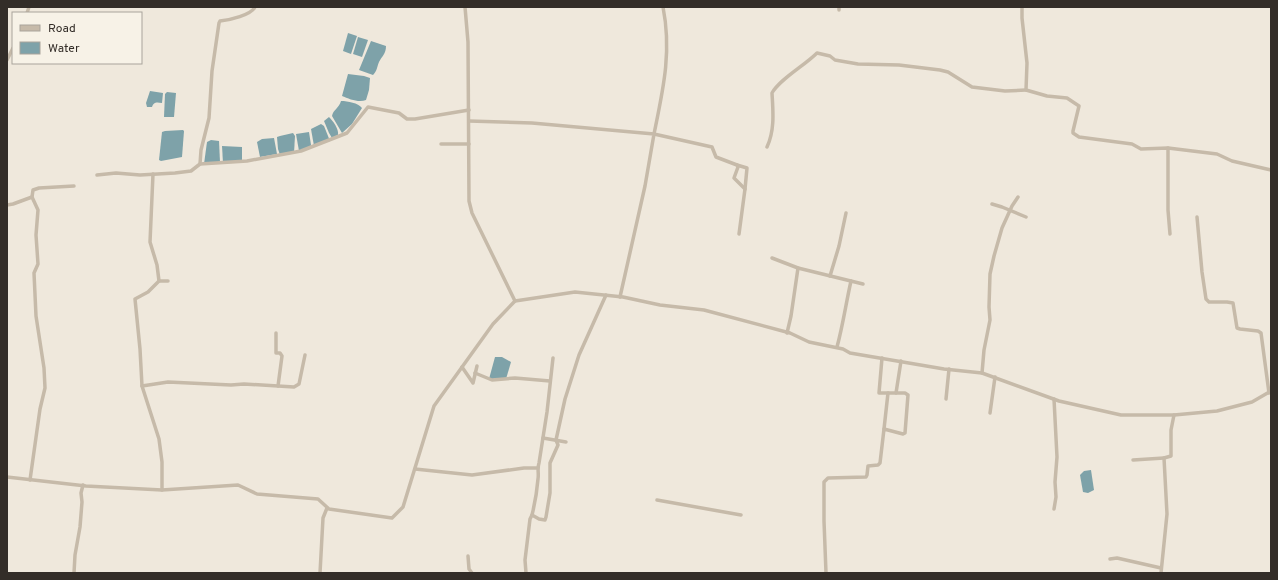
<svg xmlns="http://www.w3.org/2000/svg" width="1278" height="580" viewBox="0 0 1278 580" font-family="Overpass,sans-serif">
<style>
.water{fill:#7ea2a9}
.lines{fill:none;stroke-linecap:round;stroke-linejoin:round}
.minor{stroke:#c6baa9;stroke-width:3.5}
</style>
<rect width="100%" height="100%" fill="#efe8dc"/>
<g class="water">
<polygon points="348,33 357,36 351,54 343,51"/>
<polygon points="358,37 368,40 362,57 353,54"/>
<path d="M371,41L386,46C386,54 382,56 379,62C377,67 377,71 373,75L359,70Z"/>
<path d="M348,74L364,76L370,78L369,90L366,100C359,103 349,99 342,96Z"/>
<path d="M150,91L163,93L162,103C156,102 154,102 152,107H147L146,103Z"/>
<polygon points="167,92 176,93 174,117 164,117 165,94"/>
<path d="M341,101C348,101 358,103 362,108L352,124L342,133L332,116C333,110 339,108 341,101Z"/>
<path d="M329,117C333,121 339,129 338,135L332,138L329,133L324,121Z"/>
<polygon points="321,124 324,126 330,141 314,146 311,129"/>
<polygon points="183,130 184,131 182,157 161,161 159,160 162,132 165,131"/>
<polygon points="309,132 311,145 310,148 299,151 296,134"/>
<polygon points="293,133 295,136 294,153 280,155 278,149 277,137 280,136"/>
<polygon points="274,138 277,154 260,157 257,142 262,139"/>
<polygon points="211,140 219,141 220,162 204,164 207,142"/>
<polygon points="222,146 242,147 242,162 223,163"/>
<polygon points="495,357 502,357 511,362 506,379 489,379"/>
<polygon points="1091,470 1094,490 1088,493 1083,492 1080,475 1084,471"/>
</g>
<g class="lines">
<g class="minor">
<polyline points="465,7 468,42 469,201 472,213 515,301"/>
<path d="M663,7C672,52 663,90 654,134L712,147L716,157L737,165L738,167L734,178L745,189L739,234"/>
<polyline points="1022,7 1022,18 1027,63 1026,90 1047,96 1067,98 1079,106 1073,131 1073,133 1079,137 1132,144 1141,149 1168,148 1217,154 1232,161 1271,170"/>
<polyline points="839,10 839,7"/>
<polyline points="27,13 29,7"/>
<polyline points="7,60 13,48"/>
<polyline points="469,121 532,123 654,134 645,186 620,297"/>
<polyline points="441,144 469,144"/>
<path d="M767,147C775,130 773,111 772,93C780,79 804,66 817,53L830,56L835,60L858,64L899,65L940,70L948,72L972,87L1005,91L1026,90"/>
<polyline points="1168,148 1168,210 1170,234"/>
<path d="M200,164L201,150L209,118L212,71L219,23L220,21C230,20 251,15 255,7"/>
<polyline points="737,165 747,168 745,189"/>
<polyline points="153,174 150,242 157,265 159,281 148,292 135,299 140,349 142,386 159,439 162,462 162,490"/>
<polyline points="97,175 116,173 140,175 175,173 191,171 200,164 247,161 301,151 347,133 368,107 399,113 407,119 415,119 469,110"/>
<polyline points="32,197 33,190 39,188 74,186"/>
<polyline points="992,204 1002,207 1026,217"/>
<polyline points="7,205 13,204 32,197 38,210 36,235 38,264 34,273 36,316 44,368 45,388 40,409 30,480"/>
<polyline points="1197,217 1202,272 1206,299 1209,302 1227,302 1233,303 1237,328 1240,329 1258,331 1261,333 1269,393"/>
<polyline points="772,258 798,268 863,284"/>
<polyline points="830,276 839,246 846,213"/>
<polyline points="159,281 168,281"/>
<polyline points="276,333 276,353 280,353 282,356 278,386"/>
<polyline points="787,333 791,316 798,268"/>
<path d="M837,347C843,325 846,303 851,281"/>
<polyline points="462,367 473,383 477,366"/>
<polyline points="475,373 492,380 515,378 550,381"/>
<polyline points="982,373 984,350 990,320 989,307 990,274 994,256 1002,228 1012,206 1018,197"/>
<polyline points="142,386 168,382 231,385 244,384 294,387 299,384 305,355"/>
<polyline points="896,393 901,361"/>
<polyline points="946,399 949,369"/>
<polyline points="1054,399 1057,457 1055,482 1056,497 1054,509"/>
<polyline points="990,413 995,377"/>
<polyline points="884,429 888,393"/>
<polyline points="543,438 566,442"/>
<polyline points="1133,460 1164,458"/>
<polyline points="415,469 472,475 524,468 537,468"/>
<polyline points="7,477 86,486 162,490 238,485 257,494 318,499 329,509 392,518 403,507 434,406 493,324 515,301 575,292 623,297 660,305 704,310 790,333 809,342 843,349 850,353 944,369 982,373 1059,401 1121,415 1174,415 1217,411 1252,402 1271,391"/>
<polyline points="657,500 741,515"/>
<path d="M532,515C535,503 537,491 538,479C539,473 537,469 539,463L547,412L553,358"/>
<polyline points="468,556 469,569 472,573"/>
<polyline points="1110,559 1117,558 1161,568"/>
<polyline points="74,573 75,555 80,527 82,502 81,493 83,485"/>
<polyline points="320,573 323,518 327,508"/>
<polyline points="526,573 525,560 530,519 532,515 539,519 545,520 546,517 550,493 550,463 558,445 556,440 565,399 579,355 606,295"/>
<polyline points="826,573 824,521 824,482 828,478 866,477 867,475 868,466 878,465 880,463 884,429 903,434 905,433 908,395 905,393 879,393 882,358"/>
<polyline points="1161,573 1167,514 1164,458 1171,456 1171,430 1174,415"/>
</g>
</g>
<rect width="1278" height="580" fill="none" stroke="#332d28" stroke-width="16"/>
<rect x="12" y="12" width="130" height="52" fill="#f7f2e7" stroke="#a9a39b"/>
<rect x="20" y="25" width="20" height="6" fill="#c6baa9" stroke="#a9a39b"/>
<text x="48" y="32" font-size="12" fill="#332d28">Road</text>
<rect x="20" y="42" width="20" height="12" fill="#7ea2a9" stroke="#a9a39b"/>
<text x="48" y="52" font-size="12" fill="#332d28">Water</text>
</svg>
